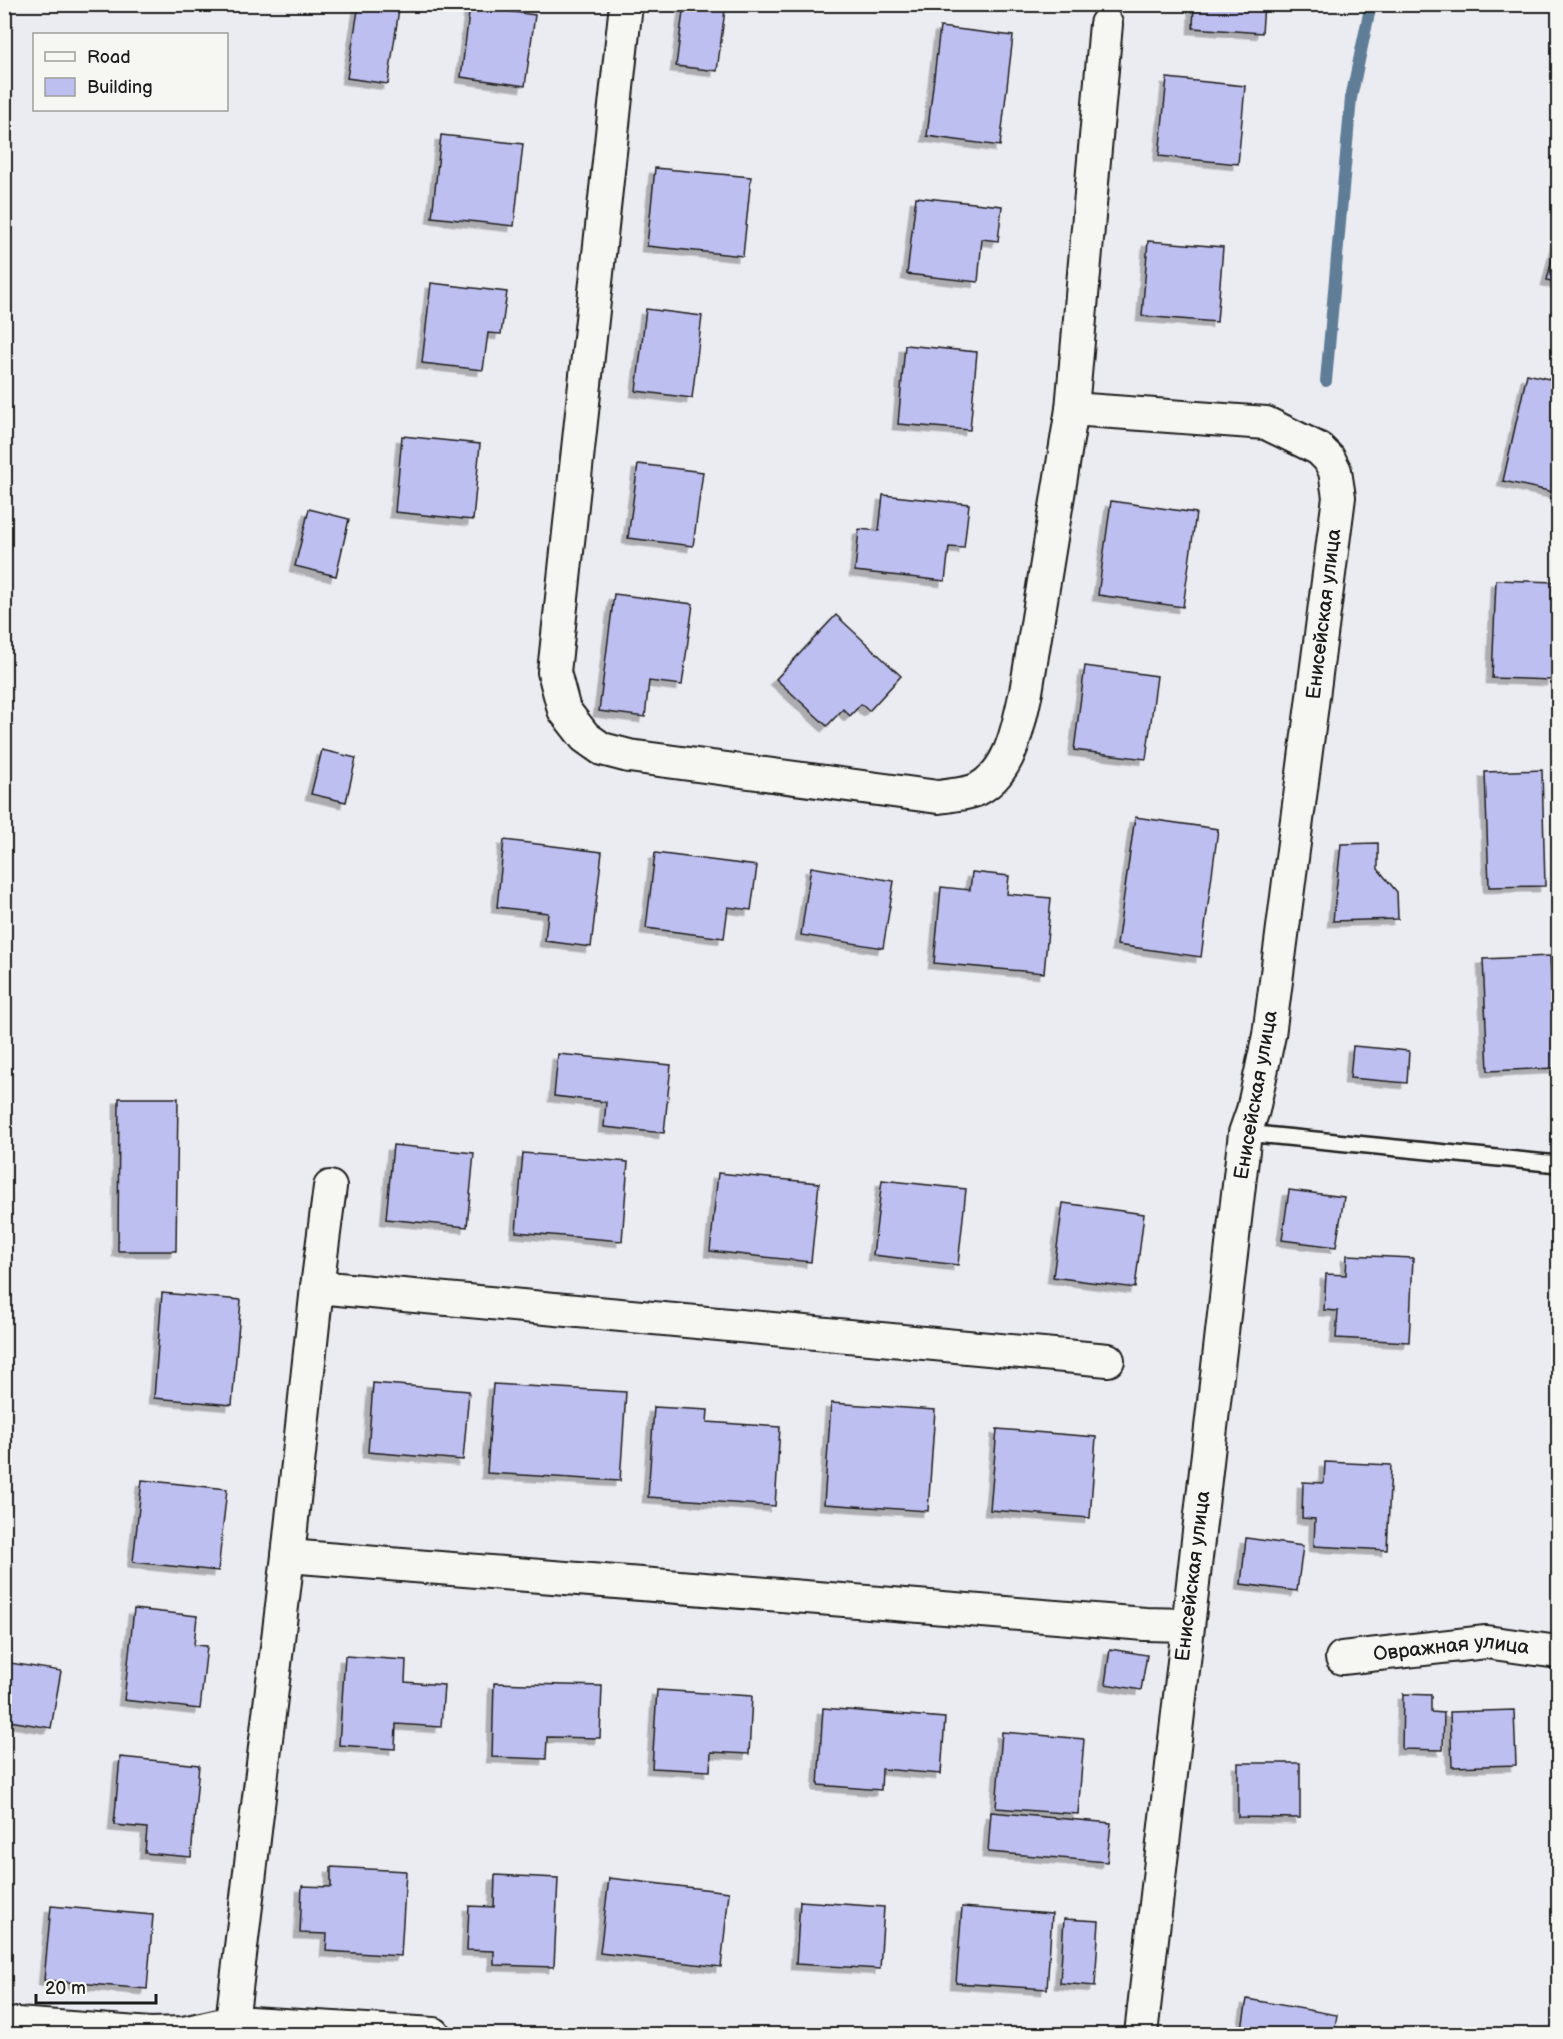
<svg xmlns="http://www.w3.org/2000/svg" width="1563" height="2039" viewBox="0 0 1563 2039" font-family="'Balsamiq Sans',sans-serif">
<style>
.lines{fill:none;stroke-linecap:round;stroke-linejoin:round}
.stream{stroke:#5f7d96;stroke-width:12}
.building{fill:#bebff1;stroke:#1c1c1c;stroke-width:1.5;filter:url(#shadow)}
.service-casing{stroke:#1c1c1c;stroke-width:20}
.minor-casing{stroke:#1c1c1c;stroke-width:36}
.service{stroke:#f6f6f2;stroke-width:15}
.minor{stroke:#f6f6f2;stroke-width:32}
.labels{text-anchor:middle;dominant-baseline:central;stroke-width:4.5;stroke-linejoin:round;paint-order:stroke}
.street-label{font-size:20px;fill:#1c1c1c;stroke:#f6f6f2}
</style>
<defs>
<filter id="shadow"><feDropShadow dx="-5.5" dy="5.5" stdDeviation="0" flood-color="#0004"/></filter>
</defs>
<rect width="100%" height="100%" fill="#ebebf2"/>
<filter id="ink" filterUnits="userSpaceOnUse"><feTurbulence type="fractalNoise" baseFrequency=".0167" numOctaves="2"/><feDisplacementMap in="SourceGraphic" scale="12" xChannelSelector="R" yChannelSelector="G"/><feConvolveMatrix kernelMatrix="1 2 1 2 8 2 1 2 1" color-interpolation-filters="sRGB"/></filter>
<g filter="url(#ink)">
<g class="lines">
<polyline class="stream" points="1326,381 1351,98 1371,4"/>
</g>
<g class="building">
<polygon points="359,4 399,9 388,84 347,78"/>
<polygon points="684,4 725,10 717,71 676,66"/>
<polygon points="1194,4 1264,4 1262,33 1193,28"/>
<polygon points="470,6 535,15 525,86 461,77"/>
<polygon points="940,27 1013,36 1000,146 927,136"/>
<polygon points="1167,78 1245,86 1238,164 1159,156"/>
<polygon points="441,135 523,144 514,226 432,217"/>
<polygon points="655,168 751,177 743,256 647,246"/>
<polygon points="916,197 1002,206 998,241 982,239 978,282 907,274"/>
<polygon points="1558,234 1558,283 1547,280"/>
<polygon points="1148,241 1223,247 1217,322 1142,316"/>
<polygon points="431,283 507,292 501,334 488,333 483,370 422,363"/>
<polygon points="646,309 702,316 692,398 636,391"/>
<polygon points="905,345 977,352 970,430 898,424"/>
<polygon points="1527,374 1558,381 1558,493 1503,481"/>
<polygon points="402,436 480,444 473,520 395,512"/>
<polygon points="638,464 703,472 693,546 628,538"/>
<polygon points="883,495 969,504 964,548 949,547 945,581 855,571 859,529 879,531"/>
<polygon points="1111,501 1196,513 1183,607 1098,595"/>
<polygon points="309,509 349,519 336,576 295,566"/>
<polygon points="1496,580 1556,582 1552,680 1492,678"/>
<polygon points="614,594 693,604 682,685 649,681 645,717 599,711"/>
<polygon points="836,615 901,676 869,711 861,704 850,716 843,709 827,726 776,679"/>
<polygon points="1085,666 1157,676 1146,759 1074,750"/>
<polygon points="322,750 356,758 346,802 311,794"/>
<polygon points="1542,770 1545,886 1489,887 1485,772"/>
<polygon points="1135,817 1218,829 1201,957 1117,945"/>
<polygon points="504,840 602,852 591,947 545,941 548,913 497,907"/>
<polygon points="1378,843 1378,869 1397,892 1398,919 1333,921 1341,844"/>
<polygon points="655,853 757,866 751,910 728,907 724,938 646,928"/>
<polygon points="811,867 894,881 883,948 801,935"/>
<polygon points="972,872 1009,876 1007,894 1051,898 1044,973 934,963 941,887 970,890"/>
<polygon points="1550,956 1552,997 1558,997 1558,1051 1554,1052 1555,1068 1488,1071 1483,959"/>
<polygon points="1353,1046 1409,1051 1407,1083 1350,1078"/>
<polygon points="558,1054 671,1065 664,1133 604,1127 606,1102 554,1096"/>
<polygon points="119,1098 178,1098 176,1251 118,1251"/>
<polygon points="393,1145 474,1153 467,1227 386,1219"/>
<polygon points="523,1153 628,1162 622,1241 516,1232"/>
<polygon points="718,1173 819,1183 811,1262 710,1251"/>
<polygon points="882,1180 966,1189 958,1265 873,1255"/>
<polygon points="1289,1190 1344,1197 1336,1247 1282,1240"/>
<polygon points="1063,1203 1144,1214 1135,1288 1053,1277"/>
<polygon points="1347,1255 1413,1258 1409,1342 1336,1338 1338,1311 1324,1310 1326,1274 1346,1275"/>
<polygon points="162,1293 241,1300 232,1405 154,1398"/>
<polygon points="373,1383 469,1391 463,1460 368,1452"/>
<polygon points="493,1384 626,1392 620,1481 487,1473"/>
<polygon points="831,1403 935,1410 928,1511 824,1504"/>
<polygon points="654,1407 708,1410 707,1422 780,1427 775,1506 648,1497"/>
<polygon points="997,1429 1096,1437 1090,1518 990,1510"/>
<polygon points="1325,1462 1391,1465 1387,1550 1314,1546 1315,1519 1302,1518 1303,1482 1324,1483"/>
<polygon points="142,1480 227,1489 218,1571 133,1562"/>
<polygon points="1246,1538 1303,1546 1297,1591 1241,1584"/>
<polygon points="134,1609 197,1616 194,1645 207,1646 200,1709 124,1700"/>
<polygon points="1110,1649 1147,1655 1141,1690 1105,1684"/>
<polygon points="345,1656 406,1660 405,1682 444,1685 441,1727 396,1724 395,1749 339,1745"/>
<polygon points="4,1662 61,1671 51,1728 4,1720"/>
<polygon points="494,1683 602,1686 600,1738 547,1737 546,1759 492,1757"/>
<polygon points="657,1690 752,1696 749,1754 711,1752 710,1771 652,1768"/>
<polygon points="1403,1694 1431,1695 1431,1712 1444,1713 1443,1750 1402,1749"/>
<polygon points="823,1708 945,1718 941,1774 882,1769 881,1790 818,1785"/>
<polygon points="1514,1710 1516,1765 1452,1767 1450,1712"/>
<polygon points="1002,1732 1084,1739 1078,1814 996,1808"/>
<polygon points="120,1757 199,1765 191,1857 145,1853 147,1828 114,1825"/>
<polygon points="1238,1763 1300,1763 1300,1818 1238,1817"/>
<polygon points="991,1812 1111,1823 1107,1862 988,1852"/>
<polygon points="331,1867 406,1871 401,1956 326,1951 327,1934 300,1933 302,1886 331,1887"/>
<polygon points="495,1875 558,1878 554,1967 494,1965 494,1951 467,1950 469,1906 494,1907"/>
<polygon points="609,1878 729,1892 721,1967 600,1953"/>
<polygon points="800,1901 884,1907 880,1969 796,1964"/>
<polygon points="51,1906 153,1915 147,1989 44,1980"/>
<polygon points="962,1907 1052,1914 1047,1989 956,1983"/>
<polygon points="1064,1919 1099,1921 1095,1986 1060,1983"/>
<polygon points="1247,1999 1337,2015 1334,2034 1241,2034"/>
</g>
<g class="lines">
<g class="service-casing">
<polyline id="service" points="1245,1133 1558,1164"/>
</g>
<g class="minor-casing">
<g id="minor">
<path d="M626,4L554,672L564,710L585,737L602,749L629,756L938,797C949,795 971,794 980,788C1012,769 1018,726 1026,692L1072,409L1106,24"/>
<polyline points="1072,409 1266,423 1319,449 1329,459 1335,471 1339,497 1269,1035 1253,1110 1245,1133 1141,2034"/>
<polyline points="317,1287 1108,1360"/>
<polyline points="288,1556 1145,1624 1187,1625"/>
<path id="s1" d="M1342,1658L1486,1642L1558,1652"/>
<polyline points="232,2022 288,1556 317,1287 330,1187"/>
<polyline points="17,2024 151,2034 183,2033 232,2022 434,2034"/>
</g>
</g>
<use href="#service" class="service"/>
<use href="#minor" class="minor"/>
</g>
</g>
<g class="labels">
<g class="street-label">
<text transform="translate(1324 614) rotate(-83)">Енисейская улица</text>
<text transform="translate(1256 1095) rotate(-80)">Енисейская улица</text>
<text transform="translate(1193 1576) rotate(-83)">Енисейская улица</text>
<text stroke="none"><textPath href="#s1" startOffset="110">Овражная улица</textPath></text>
</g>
</g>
<rect width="1563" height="2039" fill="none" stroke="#f6f6f2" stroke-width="24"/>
<rect x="12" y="12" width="1539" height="2015" fill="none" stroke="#1c1c1c" stroke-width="2" filter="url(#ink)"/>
<rect x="33" y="33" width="195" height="78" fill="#f6f6f2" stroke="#9f9f9c" stroke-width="1.5"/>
<rect x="45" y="52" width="30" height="9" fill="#f6f6f2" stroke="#9f9f9c" stroke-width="1.5"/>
<text x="87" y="63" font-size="18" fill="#1c1c1c">Road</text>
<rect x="45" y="78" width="30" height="18" fill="#bebff1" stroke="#9f9f9c" stroke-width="1.5"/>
<text x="87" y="93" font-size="18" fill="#1c1c1c">Building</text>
<path d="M36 1994v9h120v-9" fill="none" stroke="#1c1c1c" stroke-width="3"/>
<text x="45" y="1994" font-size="18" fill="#1c1c1c" stroke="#f6f6f2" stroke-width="4.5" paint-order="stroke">20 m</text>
</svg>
